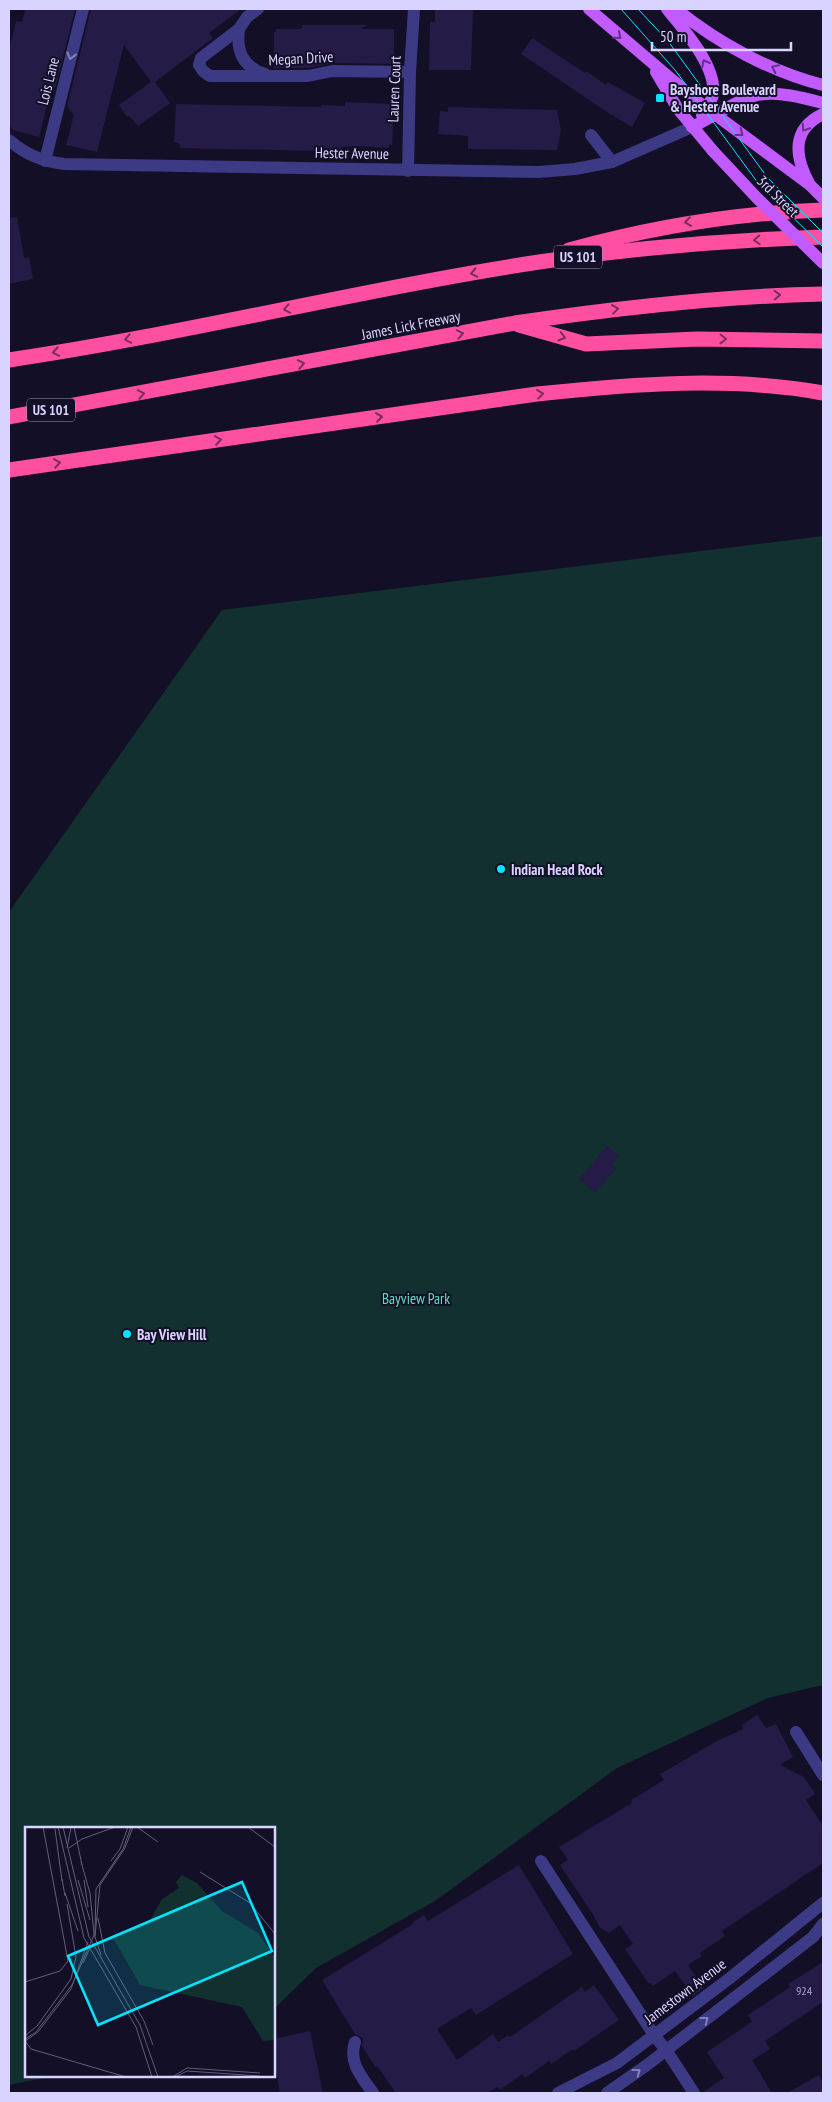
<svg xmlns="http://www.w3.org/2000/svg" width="832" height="2102" viewBox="0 0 832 2102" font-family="'PT Sans Narrow',sans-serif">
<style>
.green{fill:#12302f}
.building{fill:#241b47}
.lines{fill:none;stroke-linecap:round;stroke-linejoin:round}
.minor{stroke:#3d3a85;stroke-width:12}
.major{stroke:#c25bff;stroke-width:12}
.highway{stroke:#ff4fa3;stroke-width:15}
.tram{stroke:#00e5ff;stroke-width:1}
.major-bridge{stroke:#c25bff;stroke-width:12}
.oneway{stroke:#623188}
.oneway2{stroke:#837fbc}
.oneway3{stroke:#7d2c5e}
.poi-dot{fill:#00e5ff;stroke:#130f26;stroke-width:2}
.labels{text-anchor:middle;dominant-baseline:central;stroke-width:4;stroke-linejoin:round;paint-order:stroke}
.number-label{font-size:12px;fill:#aca6d1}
.shield{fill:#130f26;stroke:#9e99be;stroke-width:1}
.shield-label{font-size:14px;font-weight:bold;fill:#d9d4ff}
.street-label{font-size:15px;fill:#d9d4ff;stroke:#130f26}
.poi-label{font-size:15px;font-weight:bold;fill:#d9d4ff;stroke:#130f26;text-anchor:start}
.park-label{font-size:15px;fill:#5fe0c0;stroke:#130f26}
.inset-road{fill:none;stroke:#625e7d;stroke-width:1}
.view{fill:#00e5ff;fill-opacity:0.15;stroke:#00e5ff;stroke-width:2.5}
.inset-edge{fill:none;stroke:#d9d4ff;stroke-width:2.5}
</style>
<rect width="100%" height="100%" fill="#130f26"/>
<polygon class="green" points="823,536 823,1685 768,1698 617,1768 435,1901 316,1968 274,2009 274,1828 26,1828 26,2076 54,2076 9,2085 9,912 222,610"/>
<g class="building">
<polygon points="25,9 75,9 55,89 52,85 39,137 13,130 9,125 9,51 16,21 22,22"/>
<polygon points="91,9 241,9 209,33 213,38 155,82 170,103 138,126 129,116 127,117 119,105 151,82 124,45 97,152 66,145 74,115 67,106"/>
<polygon points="435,9 473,9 471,70 429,70 430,22 435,22"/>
<polygon points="302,25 368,25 361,29 394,29 394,64 332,63 307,68 274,68 274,32 276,32 276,29 298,29 302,28"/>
<polygon points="532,38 585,73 586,71 606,85 608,82 645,103 632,127 610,114 521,54"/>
<polygon points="345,102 394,104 392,145 389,145 389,148 356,146 341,147 341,149 319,148 319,151 180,148 180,144 174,142 176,104 321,107 321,105 345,106"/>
<polygon points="448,107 557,110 561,130 557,150 468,149 468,136 438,134 440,111 448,112"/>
<polygon points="17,217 24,258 29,257 33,279 9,284 9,218"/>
<polygon points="607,1146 619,1156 612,1165 616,1169 595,1193 579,1179"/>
<polygon points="757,1715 766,1728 776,1724 793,1757 780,1765 804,1777 815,1794 806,1800 823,1826 823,1863 722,1931 725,1936 700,1953 702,1956 688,1965 704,1988 693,1996 675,1971 653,1986 651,1983 649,1984 625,1949 633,1944 620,1925 609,1933 600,1928 592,1913 560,1865 568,1860 559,1847 632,1803 631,1800 664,1780 660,1774 717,1741 743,1729 742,1725"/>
<polygon points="519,1865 573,1954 476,2015 471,2008 437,2029 457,2060 493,2034 498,2042 508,2035 510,2037 582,1987 585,1992 594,1985 619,2020 574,2051 573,2049 551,2064 549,2061 525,2078 522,2074 500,2090 498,2087 487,2093 396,2093 377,2066 375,2067 362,2046 363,2039 360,2036 355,2034 322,1980 413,1924 412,1923 424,1915 428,1921"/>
<polygon points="823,1962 823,2002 765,2041 770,2049 752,2060 772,2093 702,2093 724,2078 707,2052 752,2022 748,2015 790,1987 788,1984"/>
<polygon points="310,2031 323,2093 280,2093 276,2069 274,2069 274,2039"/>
<polygon points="819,2075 823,2083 823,2093 787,2093"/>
</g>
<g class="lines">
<g class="minor">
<polyline points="258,9 247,17 239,29 201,58 199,65 203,71 210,76 308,76 332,71 410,72"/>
<path d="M239,29C236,51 243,67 265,74"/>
<polyline points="591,135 612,162"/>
<path d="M9,140C26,155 42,161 64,164L539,172L575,169L612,162L692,127"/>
<polyline points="45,161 83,9"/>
<polyline points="408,171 410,72 414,9"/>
<polyline points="796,1732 823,1775"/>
<polyline points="541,1861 654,2035 666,2050 694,2093"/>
<path d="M355,2042C348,2063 362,2077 373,2093"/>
<polyline points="558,2093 617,2063 730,1978 823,1903"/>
<polyline points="607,2093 647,2065 813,1937 823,1924"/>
</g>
<g class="major">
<polyline points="589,9 697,101 810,185 823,198"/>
<path d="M667,9C683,28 717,67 713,94C712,101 706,109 702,115"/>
<path d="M676,9C718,43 771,72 823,85"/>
<polyline points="656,72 678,109 713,151"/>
<path d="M692,127C714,117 735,100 758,95C778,91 804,98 823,103"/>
<path d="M809,183C794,155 792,129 823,114"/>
</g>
<g class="highway">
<path d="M569,250C652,227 736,213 823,210"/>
<polyline points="519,325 586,344 697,339 823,341"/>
<path d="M9,360C186,334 361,289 539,262C633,248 728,240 823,237"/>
<path d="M9,417L515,323C617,308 720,296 823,294"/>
<path d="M9,470L537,394C632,384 729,376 823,393"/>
</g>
<g class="tram">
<polyline points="621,9 675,70 758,183 823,247"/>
<polyline points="638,9 668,41 767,177 823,233"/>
</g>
<polyline class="major-bridge" points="713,151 757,198 823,263"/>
</g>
<defs><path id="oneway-chevron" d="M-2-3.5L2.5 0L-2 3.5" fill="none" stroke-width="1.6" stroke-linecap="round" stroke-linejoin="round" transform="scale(1.25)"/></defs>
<g class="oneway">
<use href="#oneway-chevron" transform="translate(618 36) rotate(40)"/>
<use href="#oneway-chevron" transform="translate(705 63) rotate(-118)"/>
<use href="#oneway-chevron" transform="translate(775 68) rotate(-154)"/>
<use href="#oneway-chevron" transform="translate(805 128) rotate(123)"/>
<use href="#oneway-chevron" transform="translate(740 133) rotate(37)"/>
</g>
<g class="oneway2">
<use href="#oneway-chevron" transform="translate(71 56) rotate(104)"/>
<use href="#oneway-chevron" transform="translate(705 2020) rotate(-38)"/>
<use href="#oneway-chevron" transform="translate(637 2072) rotate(-37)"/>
</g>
<g class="oneway3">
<use href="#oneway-chevron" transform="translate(688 222) rotate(172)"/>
<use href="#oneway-chevron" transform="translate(757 240) rotate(177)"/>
<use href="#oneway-chevron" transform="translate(474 273) rotate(169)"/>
<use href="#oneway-chevron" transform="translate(777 295) rotate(-2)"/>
<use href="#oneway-chevron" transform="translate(287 309) rotate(169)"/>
<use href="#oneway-chevron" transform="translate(615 309) rotate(-7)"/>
<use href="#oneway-chevron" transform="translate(460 334) rotate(-11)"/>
<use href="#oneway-chevron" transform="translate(562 337) rotate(16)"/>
<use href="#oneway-chevron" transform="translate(128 339) rotate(169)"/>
<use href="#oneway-chevron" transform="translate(723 339) rotate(1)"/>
<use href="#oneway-chevron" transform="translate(56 352) rotate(170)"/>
<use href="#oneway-chevron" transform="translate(301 364) rotate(-11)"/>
<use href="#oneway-chevron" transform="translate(141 394) rotate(-11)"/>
<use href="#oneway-chevron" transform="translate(540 394) rotate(-7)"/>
<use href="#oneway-chevron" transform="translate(379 417) rotate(-8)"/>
<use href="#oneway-chevron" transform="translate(218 440) rotate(-8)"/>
<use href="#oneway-chevron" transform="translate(57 463) rotate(-8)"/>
</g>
<g class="poi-dot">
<rect x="655" y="93" width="10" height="10" rx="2.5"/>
<circle cx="501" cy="869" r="5"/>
<circle cx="127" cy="1334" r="5"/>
</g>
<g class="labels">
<g class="number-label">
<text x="804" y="1990">924</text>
</g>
<g class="shield">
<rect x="554" y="245.5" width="48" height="23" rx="4"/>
<rect x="27" y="398.5" width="48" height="23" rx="4"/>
</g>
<g class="shield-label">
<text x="578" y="257">US 101</text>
<text x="51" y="410">US 101</text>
</g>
<g class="street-label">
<text transform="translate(301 58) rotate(-3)">Megan Drive</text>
<text transform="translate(48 81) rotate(-76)">Lois Lane</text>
<text transform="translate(394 89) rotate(-88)">Lauren Court</text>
<text transform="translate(352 153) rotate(1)">Hester Avenue</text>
<text transform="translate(778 196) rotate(45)">3rd Street</text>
<text transform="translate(411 325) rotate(-11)">James Lick Freeway</text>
<text transform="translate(685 1991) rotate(-37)">Jamestown Avenue</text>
</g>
<g class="poi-label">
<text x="670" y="89">Bayshore Boulevard<tspan x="670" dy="17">&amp; Hester Avenue</tspan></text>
<text x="511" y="869">Indian Head Rock</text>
<text x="137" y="1334">Bay View Hill</text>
</g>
<g class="park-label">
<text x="416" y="1298">Bayview Park</text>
</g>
</g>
<g transform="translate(25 1827)">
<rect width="250" height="250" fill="#130f26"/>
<path d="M157,48L172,56L197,84L233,106L250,131V213L238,214L217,180L115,158L87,109L124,95L137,72L154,61L151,55Z" fill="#12302f"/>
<path class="inset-road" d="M33,0L59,111L111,200L127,250M38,0L64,110L115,198L133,250M49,0L57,38M112,0L133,15M223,0L250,20M30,2L37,54M42,21L46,0M44,21L57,12L90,0M86,34L95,22L103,0M56,35L65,66L69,107L76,128M175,45L225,76L250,107M37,52L40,69M53,53L65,93M59,53L63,80M40,66L53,104M73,91L80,126L119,194L128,218M70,109L75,58L100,21L108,0M58,136L65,121M0,155L35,144L43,134L18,0M0,209L12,199L46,152L51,130L42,77M0,212L11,205L47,158L70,106L71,62L98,22L106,0M0,214L6,222L101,250M0,214L13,205L46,162L63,115M147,250L162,241L235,246M150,250L162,244L235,249"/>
<path class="view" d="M217,55L247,124L73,198L43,129Z"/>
<rect width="250" height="250" class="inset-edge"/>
</g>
<rect width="832" height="2102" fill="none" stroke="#d9d4ff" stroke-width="20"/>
<path d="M652 42v8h139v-8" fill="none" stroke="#d9d4ff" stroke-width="2.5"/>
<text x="660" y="42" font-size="15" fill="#d9d4ff" stroke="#130f26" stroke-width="4" paint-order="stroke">50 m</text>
</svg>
